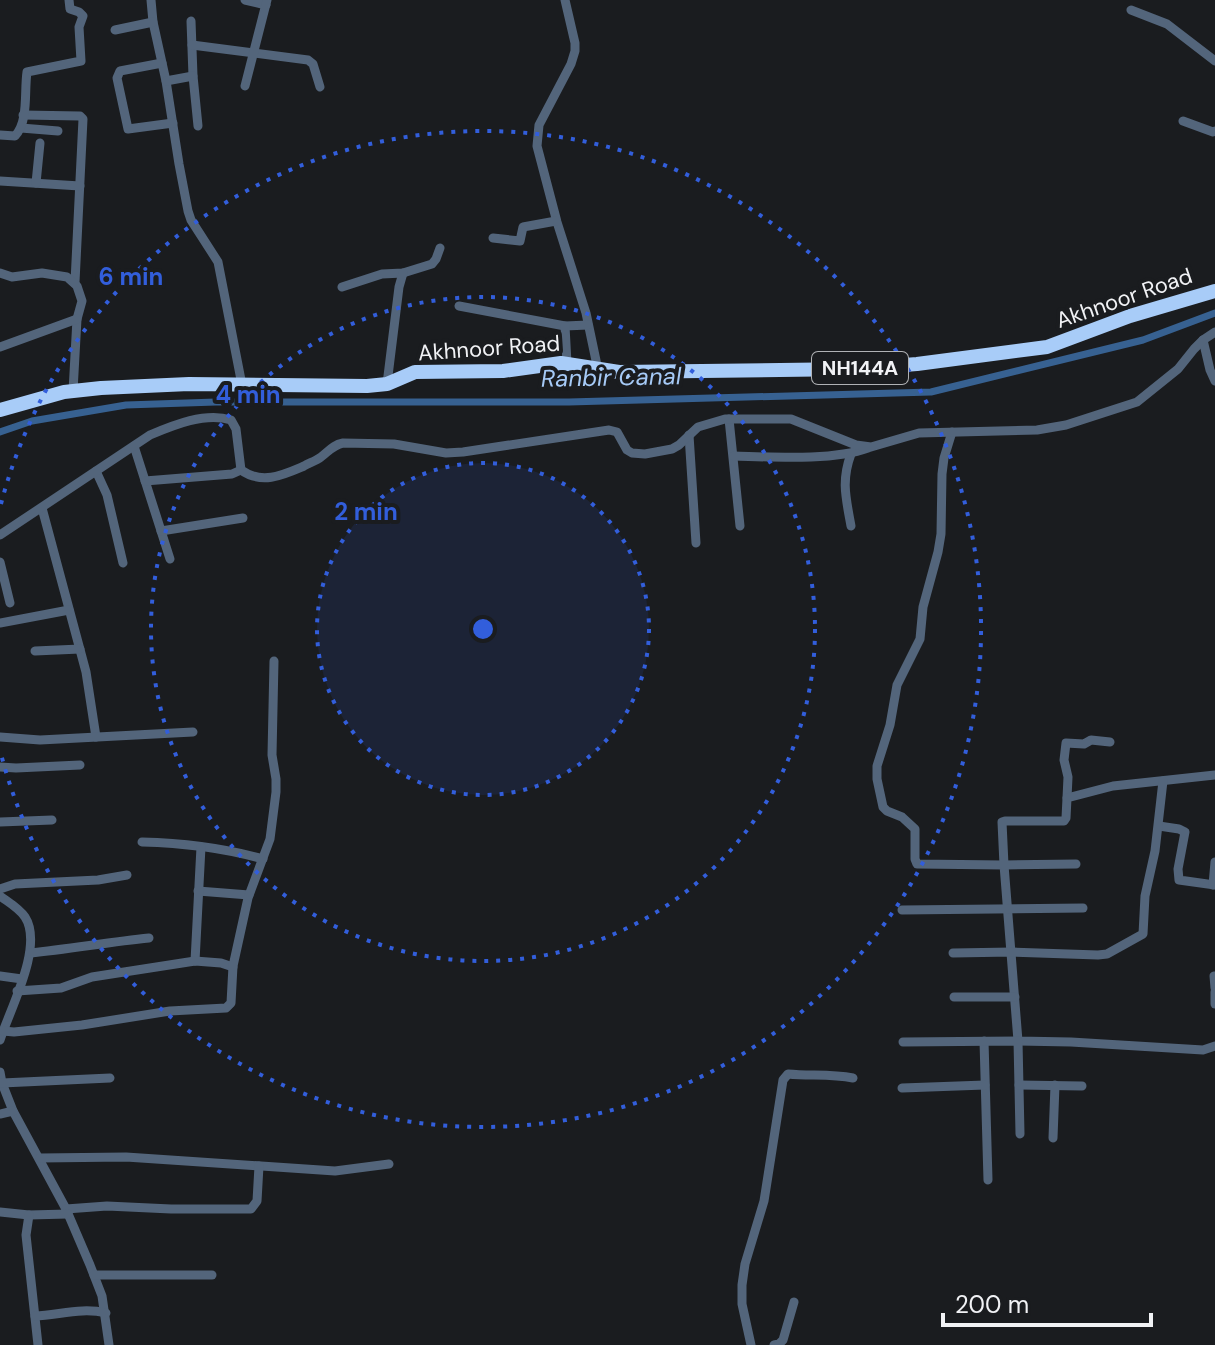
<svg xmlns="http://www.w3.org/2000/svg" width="1215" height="1345" viewBox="0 0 1215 1345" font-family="'DM Sans',sans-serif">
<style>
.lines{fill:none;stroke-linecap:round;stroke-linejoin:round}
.canal{stroke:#376191;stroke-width:7}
.minor{stroke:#53657b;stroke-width:9}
.highway{stroke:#a8ccf8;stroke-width:14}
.ring{fill:none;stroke:#325edb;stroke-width:4;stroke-dasharray:4 8}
.labels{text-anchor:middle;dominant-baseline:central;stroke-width:8;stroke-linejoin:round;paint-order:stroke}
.shield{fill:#1a1c1f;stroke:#b0b2b5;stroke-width:2}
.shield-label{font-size:20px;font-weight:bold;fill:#f1f2f5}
.street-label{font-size:22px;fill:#f1f2f5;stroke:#1a1c1f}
.water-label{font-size:24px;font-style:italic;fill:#a6caf6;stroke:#1a1c1f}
.centre{fill:#325edb;stroke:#1a1c1f;stroke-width:4}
.ring-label{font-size:24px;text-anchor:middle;font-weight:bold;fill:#325edb;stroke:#1a1c1f;stroke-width:8;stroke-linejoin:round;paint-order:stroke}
</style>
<rect width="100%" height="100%" fill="#1a1c1f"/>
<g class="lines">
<polyline class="canal" points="0,432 32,421 126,405 216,402 569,402 931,392 1143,340 1215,313"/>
<g class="minor">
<polyline points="151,0 153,22 166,81 179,164 188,211 191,220 218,262 242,385"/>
<polyline points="245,0 266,5"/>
<polyline points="565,0 575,43 575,51 571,64 539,125 537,146 557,222 586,313 598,370"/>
<polyline points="1131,10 1167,24 1215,61"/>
<polyline points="191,21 193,76 198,126"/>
<polyline points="115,30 153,22"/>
<polyline points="192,45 308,60 313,64 320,87"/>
<polyline points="162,63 120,71 117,78 128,129 173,123"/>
<polyline points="166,81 193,76"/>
<polyline points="245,86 267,0"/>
<polyline points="23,115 80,116 83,119 75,282"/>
<polyline points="1183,121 1213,132 1215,131"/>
<polyline points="21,128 58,131"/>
<path d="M0,135L15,136C29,121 24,92 27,72L81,61L79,27L83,16L79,12L70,9L69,0"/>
<polyline points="0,181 80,186"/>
<polyline points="36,183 40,143"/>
<polyline points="493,238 520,241 523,227 556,221"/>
<polyline points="0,273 12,277 42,273 67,277 77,286 82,301 77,319 73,391"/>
<polyline points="342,287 382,274 403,273 432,264 436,259 440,248"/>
<polyline points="459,306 565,326 588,325"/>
<polyline points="565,326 567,363"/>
<polyline points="1203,340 1210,370 1215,381"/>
<polyline points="0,347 77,319"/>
<polyline points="387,384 399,287 403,273"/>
<polyline points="729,419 740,526"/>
<polyline points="952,432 944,458 942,474 941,534 938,552 923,607 920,639 897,685 890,725 877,766 877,779 883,807 887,811 902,817 915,829 915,859 917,864 1004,865 1018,1041 1071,1042 1203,1050 1215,1046"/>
<polyline points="689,435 696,543"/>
<polyline points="134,446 170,559"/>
<path d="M851,454C841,481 846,498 851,526"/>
<path d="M734,456C772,457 833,461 868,448"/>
<polyline points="96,471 107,495 123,563"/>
<polyline points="145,481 232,474 241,470"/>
<polyline points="42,508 86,672 96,737"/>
<polyline points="161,531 243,518"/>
<path d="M0,535L150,435C174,425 205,412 231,420L236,429L241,470C262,485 283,475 304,466C309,463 316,461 321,457C329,451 333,445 343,443L394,444L446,453L463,452L609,430L617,432L627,450L632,453L645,454L672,449L679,445L698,427L725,419H791L856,445L871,447L919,433L1037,430L1066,425L1137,402L1178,369L1194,349L1203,340L1215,332"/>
<polyline points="0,562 10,603"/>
<polyline points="0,623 69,610"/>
<polyline points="35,651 80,649"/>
<polyline points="0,737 40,740 193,732"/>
<polyline points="0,767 16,768 80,765"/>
<polyline points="1067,798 1068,777 1064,760 1066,743 1084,744 1091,740 1110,742"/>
<polyline points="0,822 52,820"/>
<polyline points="1159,826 1179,829 1185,832 1178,869 1179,880 1215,885"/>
<path d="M142,842C182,843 224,848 263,859"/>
<polyline points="1076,864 1004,865 1002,822 1005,821 1064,821 1066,818 1067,798 1113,786 1215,775"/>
<polyline points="1213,885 1215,862"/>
<polyline points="0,889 15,884 98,880 127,875"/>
<polyline points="198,891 249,895"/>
<path d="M0,896C8,902 19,908 25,917C44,946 10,1009 0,1040"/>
<polyline points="902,910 1083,908"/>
<path d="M30,953C70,949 109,942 149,938"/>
<polyline points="953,953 1012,952 1098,955 1107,954 1143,934 1145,896 1155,851 1163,781"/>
<polyline points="195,961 201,847"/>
<polyline points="0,976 22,979"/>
<polyline points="1214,976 1215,988"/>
<polyline points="17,991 61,988 92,977 195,961 221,963 233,967"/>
<polyline points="1215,992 1215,1004"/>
<polyline points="954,997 1015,997"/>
<polyline points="3,1031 14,1032 82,1025 170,1011 226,1008 231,1003 233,966 248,898 270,839 276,792 276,779 272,755 274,661"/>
<polyline points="984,1041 988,1180"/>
<polyline points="903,1042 1018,1041 1020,1134"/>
<polyline points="0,1072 2,1083 13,1111 66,1209 90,1265 102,1296 109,1345"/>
<polyline points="2,1083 110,1078"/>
<polyline points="1019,1085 1082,1086"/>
<polyline points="902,1088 985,1085"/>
<polyline points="0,1114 13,1111"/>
<polyline points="1053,1138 1055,1085"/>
<polyline points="40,1158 126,1157 335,1171 389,1164"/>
<polyline points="66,1209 107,1206 171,1209 251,1209 257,1201 259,1166"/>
<polyline points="0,1212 29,1215 68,1214"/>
<polyline points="29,1215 26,1235 38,1345"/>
<polyline points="94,1275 212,1275"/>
<path d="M35,1316C59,1315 82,1307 106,1313"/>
<path d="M751,1345L742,1304V1285L745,1264L764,1201L783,1080L788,1074C810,1076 831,1074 853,1078"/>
<polyline points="774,1345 779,1344 783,1340 794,1302"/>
</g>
<polyline class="highway" points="0,410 64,392 101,388 189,384 367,386 387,384 415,372 503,371 561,363 619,372 853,369 917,364 1047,347 1130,316 1215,291"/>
</g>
<circle cx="483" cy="629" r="166" fill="#325edb" fill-opacity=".12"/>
<g class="ring">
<circle cx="483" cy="629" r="166"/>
<circle cx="483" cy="629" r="332"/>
<path d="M1 504A498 498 0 1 1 1 754"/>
</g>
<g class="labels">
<rect class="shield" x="812" y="352" width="96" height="32" rx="6"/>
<g class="shield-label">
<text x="860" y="368">NH144A</text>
</g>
<g class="street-label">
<text transform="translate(1124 298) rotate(-19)">Akhnoor Road</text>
<text transform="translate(489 348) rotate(-4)">Akhnoor Road</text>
</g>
<g class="water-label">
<text transform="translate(611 377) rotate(-1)">Ranbir Canal</text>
</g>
</g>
<circle cx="483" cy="629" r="12" class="centre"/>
<g class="ring-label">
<text x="131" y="285">6 min</text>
<text x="248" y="403">4 min</text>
<text x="366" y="520">2 min</text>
</g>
<path d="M943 1313v12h208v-12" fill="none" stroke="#f1f2f5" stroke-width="4"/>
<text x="955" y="1313" font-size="24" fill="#f1f2f5" stroke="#1a1c1f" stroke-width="6" paint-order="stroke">200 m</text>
</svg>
